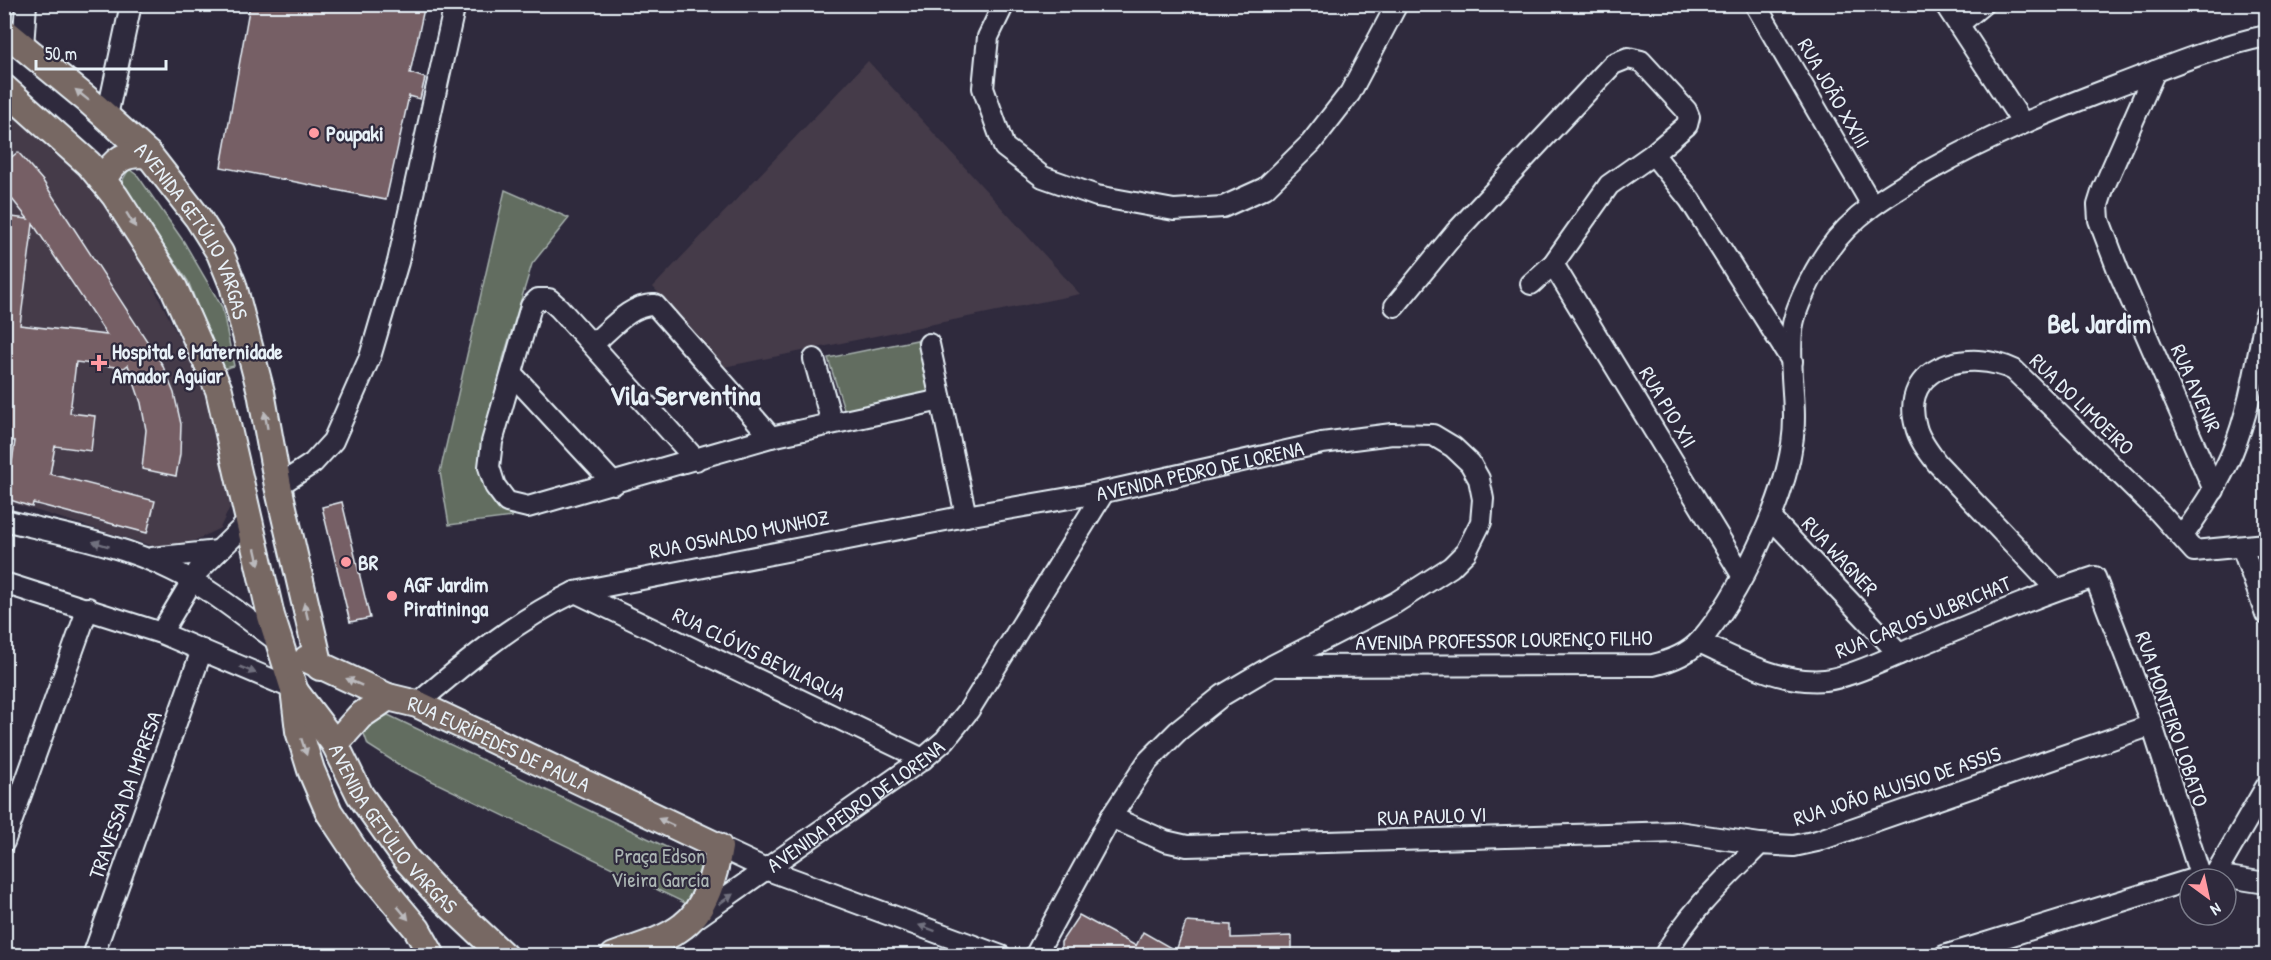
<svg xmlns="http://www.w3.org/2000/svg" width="2271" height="960" viewBox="0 0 2271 960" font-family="'Patrick Hand',sans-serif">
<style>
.built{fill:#443a49}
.green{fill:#626d61;stroke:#a5afac;stroke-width:1.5}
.building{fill:#765f65;stroke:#e8f1f8;stroke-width:1.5;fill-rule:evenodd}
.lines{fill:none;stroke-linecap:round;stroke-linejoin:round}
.minor-casing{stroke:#e8f1f8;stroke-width:24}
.major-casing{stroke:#e8f1f8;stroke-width:30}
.minor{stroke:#2f2a3d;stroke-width:20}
.major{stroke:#776864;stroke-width:26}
.oneway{fill:#bbbabd}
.oneway2{fill:#70707e}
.poi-dot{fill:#ff9aa2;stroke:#2f2a3d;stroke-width:2}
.labels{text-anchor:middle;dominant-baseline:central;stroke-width:4.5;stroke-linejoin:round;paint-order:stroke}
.street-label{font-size:21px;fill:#e8f1f8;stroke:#2f2a3d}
.poi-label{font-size:21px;font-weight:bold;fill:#e8f1f8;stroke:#2f2a3d;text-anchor:start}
.park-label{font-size:21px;fill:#acb6b4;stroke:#2f2a3d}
.district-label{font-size:27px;font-weight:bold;fill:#e8f1f8;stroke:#2f2a3d}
</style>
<rect width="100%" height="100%" fill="#2f2a3d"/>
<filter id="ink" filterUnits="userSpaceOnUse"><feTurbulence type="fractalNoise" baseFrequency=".0167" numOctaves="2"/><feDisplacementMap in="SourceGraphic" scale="12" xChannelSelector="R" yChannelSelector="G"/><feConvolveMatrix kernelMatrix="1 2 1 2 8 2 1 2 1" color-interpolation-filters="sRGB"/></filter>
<g filter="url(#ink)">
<g class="built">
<polygon points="868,61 1080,294 724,367 653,287"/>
<polygon points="4,104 72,163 118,216 213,406 230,507 220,528 194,541 159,548 5,501"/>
</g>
<g class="green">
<polygon points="129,169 138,176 184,242 222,307 234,366 222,369 188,281 121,183"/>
<polygon points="505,190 569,218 532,264 503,359 481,475 512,517 449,525 440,472"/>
<polygon points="917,340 930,394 845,412 828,358"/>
<polygon points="388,715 704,865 691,906 401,766 368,745 362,728"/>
</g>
<g class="building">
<polygon points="250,4 425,4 410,73 425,78 420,99 409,96 386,200 221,167"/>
<path d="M18,152L43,181L162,364L174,393L181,424L180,454L176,476L142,469L146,430L141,403L128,365L124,368L76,362L70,413L95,416L91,451L55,446L50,474L155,501L147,533L33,503L32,507L7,499L15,441L4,440V216L28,219L4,189V163ZM33,224L107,335L20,325Z"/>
<polygon points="342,502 370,618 350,622 322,507"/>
<polygon points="1079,915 1136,946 1143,932 1176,951 1186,922 1231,925 1231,938 1292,936 1292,956 1061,956 1061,942"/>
</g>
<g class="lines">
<g class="minor-casing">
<g id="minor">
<polyline points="1004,4 988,37 983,88 1004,147 1043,177 1097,196 1174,210 1223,207 1265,188 1311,143 1350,93 1397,4"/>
<polyline points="1755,4 1872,205"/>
<polyline points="1945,4 2022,122"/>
<polyline points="1959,24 1983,4"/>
<polyline points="23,47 26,4"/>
<polyline points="2155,71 2103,189 2098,205 2099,220 2118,270 2214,490"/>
<polyline points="107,116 131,4"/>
<polyline points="1653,154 1690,200 1792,361"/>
<polyline points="1553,264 1742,575"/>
<polyline points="1395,306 1455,233 1613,64 1628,58 1641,61 1686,110 1689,117 1687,125 1653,154 1609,185 1553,264 1531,284"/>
<path d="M593,344C610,330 631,303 655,305L771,437"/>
<polyline points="929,344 966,516"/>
<polyline points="814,359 832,423"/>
<polyline points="512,374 614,484"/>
<polyline points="696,460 559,308 549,299 538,299 531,306 492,442 489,467 495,486 507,502 528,507 771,437 941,400"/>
<polyline points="278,486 313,463 333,441 370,357 398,262 455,4"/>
<polyline points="1771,518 1899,654"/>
<path d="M4,520C61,534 120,544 172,570C210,588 245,618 279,642"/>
<path d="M2182,537C2201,510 2219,484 2232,453C2250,410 2257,360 2266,314"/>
<polyline points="2242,547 2266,614"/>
<polyline points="152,558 218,551"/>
<polyline points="4,583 161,633 294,689"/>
<path d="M2056,589L1937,463C1929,452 1919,440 1916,427C1898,365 1971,348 2014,370L2159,512L2194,551L2266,544"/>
<polyline points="575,592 923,759"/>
<polyline points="161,633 198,571 249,521"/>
<path d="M1699,642C1739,660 1780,684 1825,680C1847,678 1890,658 1911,649C1972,624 2032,597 2095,577L2152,725L2201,878"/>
<path d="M1277,666L1653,665C1670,661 1688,654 1700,641C1739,596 1784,502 1792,444C1798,407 1788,370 1792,332C1793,310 1814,271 1827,252C1852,215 1890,193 1928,171C1992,135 2050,111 2119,85C2166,67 2217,46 2266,36"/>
<path id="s1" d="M417,704C467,661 515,621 575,592L966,516L1104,492L1322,443L1392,434L1433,435L1453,447L1470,463L1479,479L1483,499L1481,522L1466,552L1451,567L1395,603L1272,666L1223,695L1178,731L1148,761L1111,817L1035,956"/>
<polyline points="1111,817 1165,841 1187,846 1678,832 1760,844"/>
<polyline points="4,842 88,608"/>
<polyline points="719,847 768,870 1001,956"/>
<polyline points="2215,875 2266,787"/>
<polyline points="2205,877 2215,875 2266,883"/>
<path id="s2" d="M692,921L923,759L945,740L969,710L1104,492"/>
<polyline points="93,956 202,650"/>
<path d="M1664,956C1689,912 1725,879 1760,844L1794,846L1817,841L2152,725"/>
<polyline points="1944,956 2190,880"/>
</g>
</g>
<g class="major-casing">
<g id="major">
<path id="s3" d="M4,31L89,101L149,155L198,218L220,253L233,285L261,392L278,486L320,667"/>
<polyline points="4,88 89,164 103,181 115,196 174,288 219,390 271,616 294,689 299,731 311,770 329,812 367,869 417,929 432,956"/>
<path d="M103,181C113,159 126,152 149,155"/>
<path id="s4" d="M307,659L388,697L417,704L719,847C715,873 705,910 683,926C664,941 636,948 614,956"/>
<path id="s5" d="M294,690L335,744L360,795L405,858L439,895L504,956"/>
<polyline points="335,744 360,716 388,697"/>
</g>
</g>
<use href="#minor" class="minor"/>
<use href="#major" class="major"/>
</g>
<defs><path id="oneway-solid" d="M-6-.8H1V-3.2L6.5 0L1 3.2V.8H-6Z" transform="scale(1.5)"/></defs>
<g class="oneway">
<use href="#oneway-solid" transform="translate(82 95) rotate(-141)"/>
<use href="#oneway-solid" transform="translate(131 220) rotate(58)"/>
<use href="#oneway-solid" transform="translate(266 420) rotate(-100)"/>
<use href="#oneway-solid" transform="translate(257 557) rotate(77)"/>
<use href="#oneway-solid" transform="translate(306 611) rotate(-103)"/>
<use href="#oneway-solid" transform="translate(354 682) rotate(-156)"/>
<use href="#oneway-solid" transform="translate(304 747) rotate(72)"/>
<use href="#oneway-solid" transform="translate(666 822) rotate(-155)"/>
<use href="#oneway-solid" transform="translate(403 913) rotate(50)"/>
</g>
<g class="oneway2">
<use href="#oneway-solid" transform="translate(101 544) rotate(-163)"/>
<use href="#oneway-solid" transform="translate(248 670) rotate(23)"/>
<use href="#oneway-solid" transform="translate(726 899) rotate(-35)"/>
<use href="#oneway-solid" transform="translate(927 928) rotate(-160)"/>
</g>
</g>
<g class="poi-dot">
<circle cx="314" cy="133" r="6"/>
<path d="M96 354h6v6h6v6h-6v6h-6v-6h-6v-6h6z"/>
<circle cx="346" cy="562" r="6"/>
<circle cx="392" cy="596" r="6"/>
</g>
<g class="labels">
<g class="street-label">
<text transform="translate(1834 93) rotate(60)">RUA JOÃO XXIII</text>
<text stroke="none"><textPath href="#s3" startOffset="279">AVENIDA GETÚLIO VARGAS</textPath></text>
<text transform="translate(2196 388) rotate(66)">RUA AVENIR</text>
<text transform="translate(2082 404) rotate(44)">RUA DO LIMOEIRO</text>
<text transform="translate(1668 407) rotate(59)">RUA PIO XII</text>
<text stroke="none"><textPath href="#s1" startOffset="831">AVENIDA PEDRO DE LORENA</textPath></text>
<text transform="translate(739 534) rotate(-11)">RUA OSWALDO MUNHOZ</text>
<text transform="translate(1840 556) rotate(47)">RUA WAGNER</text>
<text transform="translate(1923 617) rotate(-22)">RUA CARLOS ULBRICHAT</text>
<text transform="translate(1504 640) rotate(-1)">AVENIDA PROFESSOR LOURENÇO FILHO</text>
<text transform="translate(759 654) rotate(26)">RUA CLÓVIS BEVILAQUA</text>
<text transform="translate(2172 719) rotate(71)">RUA MONTEIRO LOBATO</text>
<text stroke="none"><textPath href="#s4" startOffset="210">RUA EURÍPEDES DE PAULA</textPath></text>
<text transform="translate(1897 786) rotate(-18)">RUA JOÃO ALUISIO DE ASSIS</text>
<text transform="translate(125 795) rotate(-70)">TRAVESSA DA IMPRESA</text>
<text stroke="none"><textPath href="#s2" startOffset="200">AVENIDA PEDRO DE LORENA</textPath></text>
<text transform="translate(1432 816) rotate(-2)">RUA PAULO VI</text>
<text stroke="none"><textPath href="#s5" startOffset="171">AVENIDA GETÚLIO VARGAS</textPath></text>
</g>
<g class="poi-label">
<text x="326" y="133">Poupaki</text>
<text x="112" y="351">Hospital e Maternidade<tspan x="112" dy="24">Amador Aguiar</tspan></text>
<text x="358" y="562">BR</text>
<text x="404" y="584">AGF Jardim<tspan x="404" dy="24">Piratininga</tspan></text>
</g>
<g class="park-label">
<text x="660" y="855">Praça Edson<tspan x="660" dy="24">Vieira Garcia</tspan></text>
</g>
<g class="district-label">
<text x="2099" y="323">Bel Jardim</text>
<text x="685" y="395">Vila Serventina</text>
</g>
</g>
<rect width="2271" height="960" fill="none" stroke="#2f2a3d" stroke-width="24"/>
<rect x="12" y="12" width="2247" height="936" fill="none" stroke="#e8f1f8" stroke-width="2" filter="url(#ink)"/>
<g transform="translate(2208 897) rotate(147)"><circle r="28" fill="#2f2a3d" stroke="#797a88" stroke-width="1.5"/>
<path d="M0-4.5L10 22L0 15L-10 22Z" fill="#ff9aa2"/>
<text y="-9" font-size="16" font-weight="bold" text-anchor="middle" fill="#e8f1f8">N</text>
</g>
<path d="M36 60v9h130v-9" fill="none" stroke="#e8f1f8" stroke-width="3"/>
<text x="45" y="60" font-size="18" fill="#e8f1f8" stroke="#2f2a3d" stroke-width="4.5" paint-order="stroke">50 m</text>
</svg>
